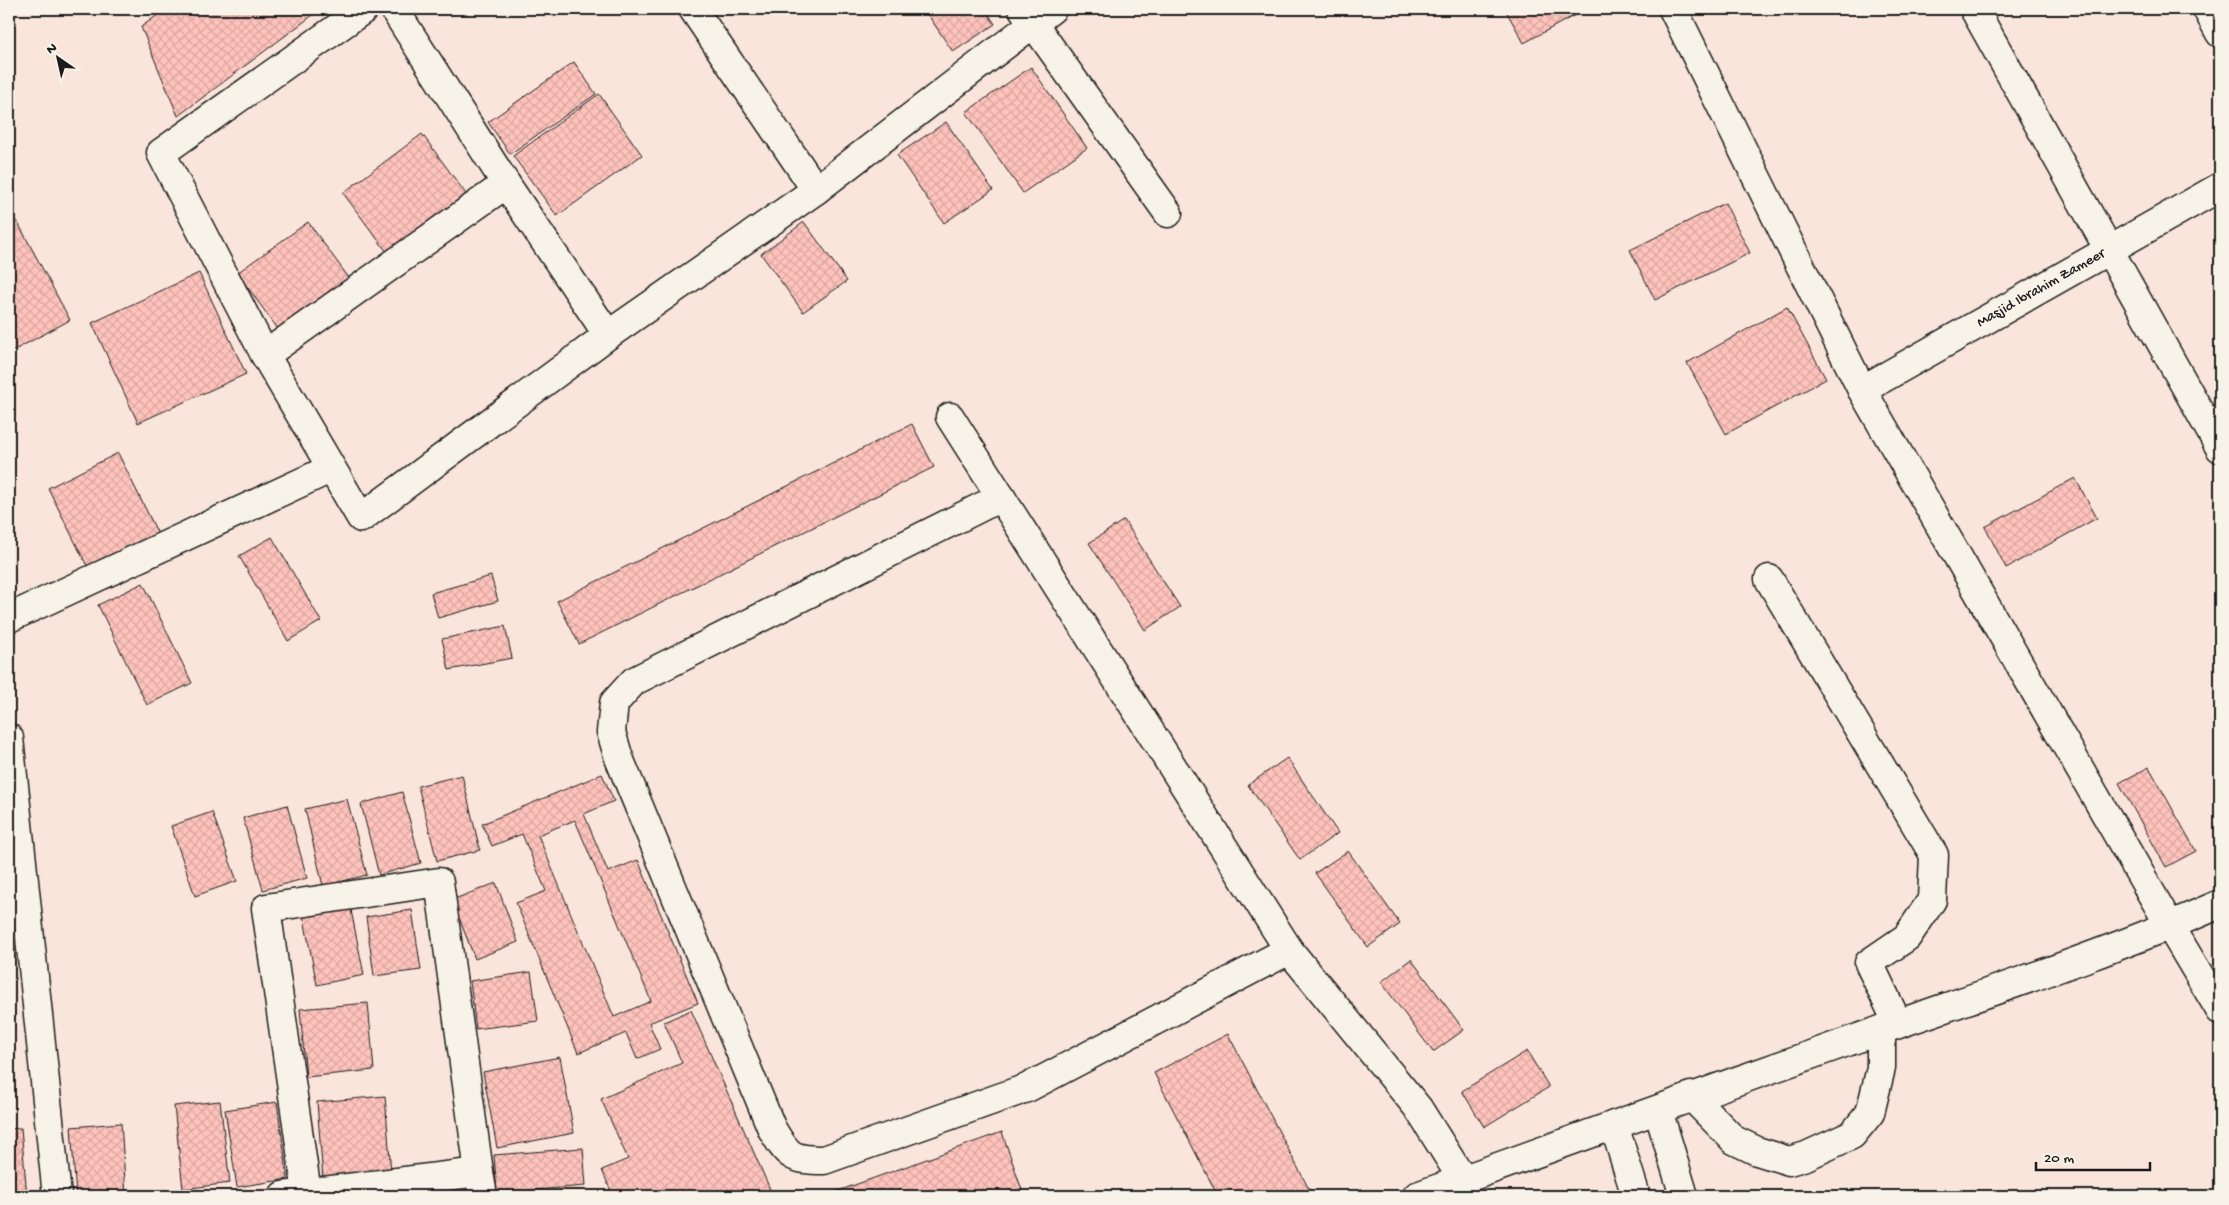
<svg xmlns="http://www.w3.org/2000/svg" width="2229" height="1205" viewBox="0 0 2229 1205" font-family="'Gochi Hand',sans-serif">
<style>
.building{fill:url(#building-cross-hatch);stroke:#1c1c1c;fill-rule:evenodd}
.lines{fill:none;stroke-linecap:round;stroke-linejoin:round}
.minor-casing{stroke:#1c1c1c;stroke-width:31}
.minor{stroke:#f7f3e8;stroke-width:28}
.labels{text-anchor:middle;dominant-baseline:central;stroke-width:4;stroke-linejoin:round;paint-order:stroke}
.street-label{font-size:15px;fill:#1c1c1c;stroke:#f7f3e8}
</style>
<defs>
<pattern id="building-cross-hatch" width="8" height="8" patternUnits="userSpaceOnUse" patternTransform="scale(1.25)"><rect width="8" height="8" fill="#ffc3bc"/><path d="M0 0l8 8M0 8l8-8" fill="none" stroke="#daa7a1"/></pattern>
</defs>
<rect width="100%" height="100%" fill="#f9e5db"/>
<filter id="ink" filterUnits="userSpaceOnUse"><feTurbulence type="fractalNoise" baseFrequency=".02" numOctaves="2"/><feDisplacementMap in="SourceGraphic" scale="10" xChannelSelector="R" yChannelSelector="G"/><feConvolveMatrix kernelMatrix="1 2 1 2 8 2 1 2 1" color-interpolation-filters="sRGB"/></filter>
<g filter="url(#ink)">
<g class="building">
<polygon points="166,9 321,9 178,116 141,27"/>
<polygon points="559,9 572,9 564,15"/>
<polygon points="924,9 985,9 995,24 953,52"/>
<polygon points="1505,9 1586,9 1524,43"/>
<polygon points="574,62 596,94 510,154 488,122"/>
<polygon points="1031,67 1087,148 1023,193 966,112"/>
<polygon points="599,94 642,155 557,216 513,156"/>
<polygon points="946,122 993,190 944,223 897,155"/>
<polygon points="422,134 466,194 387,252 343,193"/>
<polygon points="1725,203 1750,253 1655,300 1630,250"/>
<polygon points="17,221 70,320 9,353 9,225"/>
<polygon points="308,222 349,278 278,329 237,273"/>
<polygon points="804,222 847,281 803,312 761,254"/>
<polygon points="199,273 246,374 138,423 92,323"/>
<polygon points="1787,307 1826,379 1726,434 1687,363"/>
<polygon points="912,424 934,467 579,644 557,601"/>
<polygon points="118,453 158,534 88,568 48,488"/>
<polygon points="2075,478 2097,518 2006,568 1985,527"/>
<polygon points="1124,520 1180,607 1145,630 1089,543"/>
<polygon points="272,537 321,621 288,641 239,556"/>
<polygon points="491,576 498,601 438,618 431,593"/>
<polygon points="143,583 192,683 147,705 98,605"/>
<polygon points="505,626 512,658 449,670 442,639"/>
<polygon points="1287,758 1338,833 1300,860 1248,785"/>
<polygon points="2149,767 2196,851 2166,867 2119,783"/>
<path d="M602,774L614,801L584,814L608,872L638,860L698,1003L649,1023L660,1049L637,1059L626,1033L578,1053L516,903L546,891L522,834L492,846L482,824ZM575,820L651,1001L614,1017L538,835Z"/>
<polygon points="462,775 480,850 437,861 418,786"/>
<polygon points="402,792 421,863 379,875 361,804"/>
<polygon points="347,799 367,875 323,886 305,809"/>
<polygon points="287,805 307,878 263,890 243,818"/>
<polygon points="212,812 237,881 195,896 171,826"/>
<polygon points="1348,851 1400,924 1368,947 1315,873"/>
<polygon points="496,883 518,942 475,959 452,900"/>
<polygon points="350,905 364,975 317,985 303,914"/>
<polygon points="412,910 421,970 374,976 366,917"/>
<polygon points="1411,959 1464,1030 1433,1052 1381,982"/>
<polygon points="531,972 538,1021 476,1029 470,981"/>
<polygon points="368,1003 374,1070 306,1077 300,1009"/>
<polygon points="691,1010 773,1196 613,1196 602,1170 628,1159 601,1099 682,1063 664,1022"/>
<polygon points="1228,1034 1310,1191 1301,1196 1218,1196 1154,1073"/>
<polygon points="1527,1051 1549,1087 1484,1127 1462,1091"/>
<polygon points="560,1057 574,1133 497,1148 483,1072"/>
<polygon points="385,1096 391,1173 323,1179 317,1102"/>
<polygon points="220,1101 230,1183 183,1189 174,1106"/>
<polygon points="277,1102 288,1179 237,1187 225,1110"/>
<polygon points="121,1123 126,1195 76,1196 71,1127"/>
<polygon points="21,1128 27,1196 9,1196 9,1129"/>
<polygon points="1002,1132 1024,1196 824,1196"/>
<polygon points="583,1148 586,1186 497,1193 494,1155"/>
</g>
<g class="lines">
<g class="minor-casing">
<g id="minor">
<polyline points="364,9 161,153 265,355 361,518 608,335 816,190 1052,9"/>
<polyline points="394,9 506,184 608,335"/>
<polyline points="693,9 816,190"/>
<polyline points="1023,9 1168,213"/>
<polyline points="1673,9 1862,390 2170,926 2220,1010"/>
<polyline points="1974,9 2220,448"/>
<polyline points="2207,9 2220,33"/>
<polyline points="265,355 506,184"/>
<path id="s1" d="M1862,390L2220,187"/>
<polyline points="950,417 1289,950 1418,1108 1463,1180"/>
<path d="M1001,497L634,681L614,703L611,732L619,758L772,1129C788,1156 791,1160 824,1160L1027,1088L1289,950"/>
<polyline points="1769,579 1934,855 1932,900 1907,937 1869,963 1898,1024"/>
<polyline points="9,618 330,469"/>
<polyline points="9,738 57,1196"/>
<polyline points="1691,1096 1734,1140 1757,1151 1789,1161 1806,1156 1852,1135 1870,1113 1881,1068 1881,1030"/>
<polyline points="1658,1110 1684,1196"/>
<polyline points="1614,1125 1636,1196"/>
<polyline points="479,1172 483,1196"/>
<polyline points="283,1196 307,1193 479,1172 439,882 266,908 307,1193"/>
<path d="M1417,1196C1571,1141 1724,1085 1878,1031C1992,991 2109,953 2220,904"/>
</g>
</g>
<use href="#minor" class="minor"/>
</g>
</g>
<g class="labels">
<g class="street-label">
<text stroke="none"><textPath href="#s1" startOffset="206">Masjid Ibrahim Zameer</textPath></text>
</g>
</g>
<rect width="2229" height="1205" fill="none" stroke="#f7f3e8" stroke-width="30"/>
<rect x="15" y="15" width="2199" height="1175" fill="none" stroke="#1c1c1c" stroke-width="2" filter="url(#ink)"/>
<g transform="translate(58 58) rotate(326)" stroke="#f7f3e8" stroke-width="4" paint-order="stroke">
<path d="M0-4L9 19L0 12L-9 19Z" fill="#1c1c1c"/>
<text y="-8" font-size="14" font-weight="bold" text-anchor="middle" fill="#1c1c1c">N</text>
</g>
<path d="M2036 1162v8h114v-8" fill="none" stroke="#1c1c1c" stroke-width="2.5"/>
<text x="2044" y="1162" font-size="15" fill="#1c1c1c" stroke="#f7f3e8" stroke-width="4" paint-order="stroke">20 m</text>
</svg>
